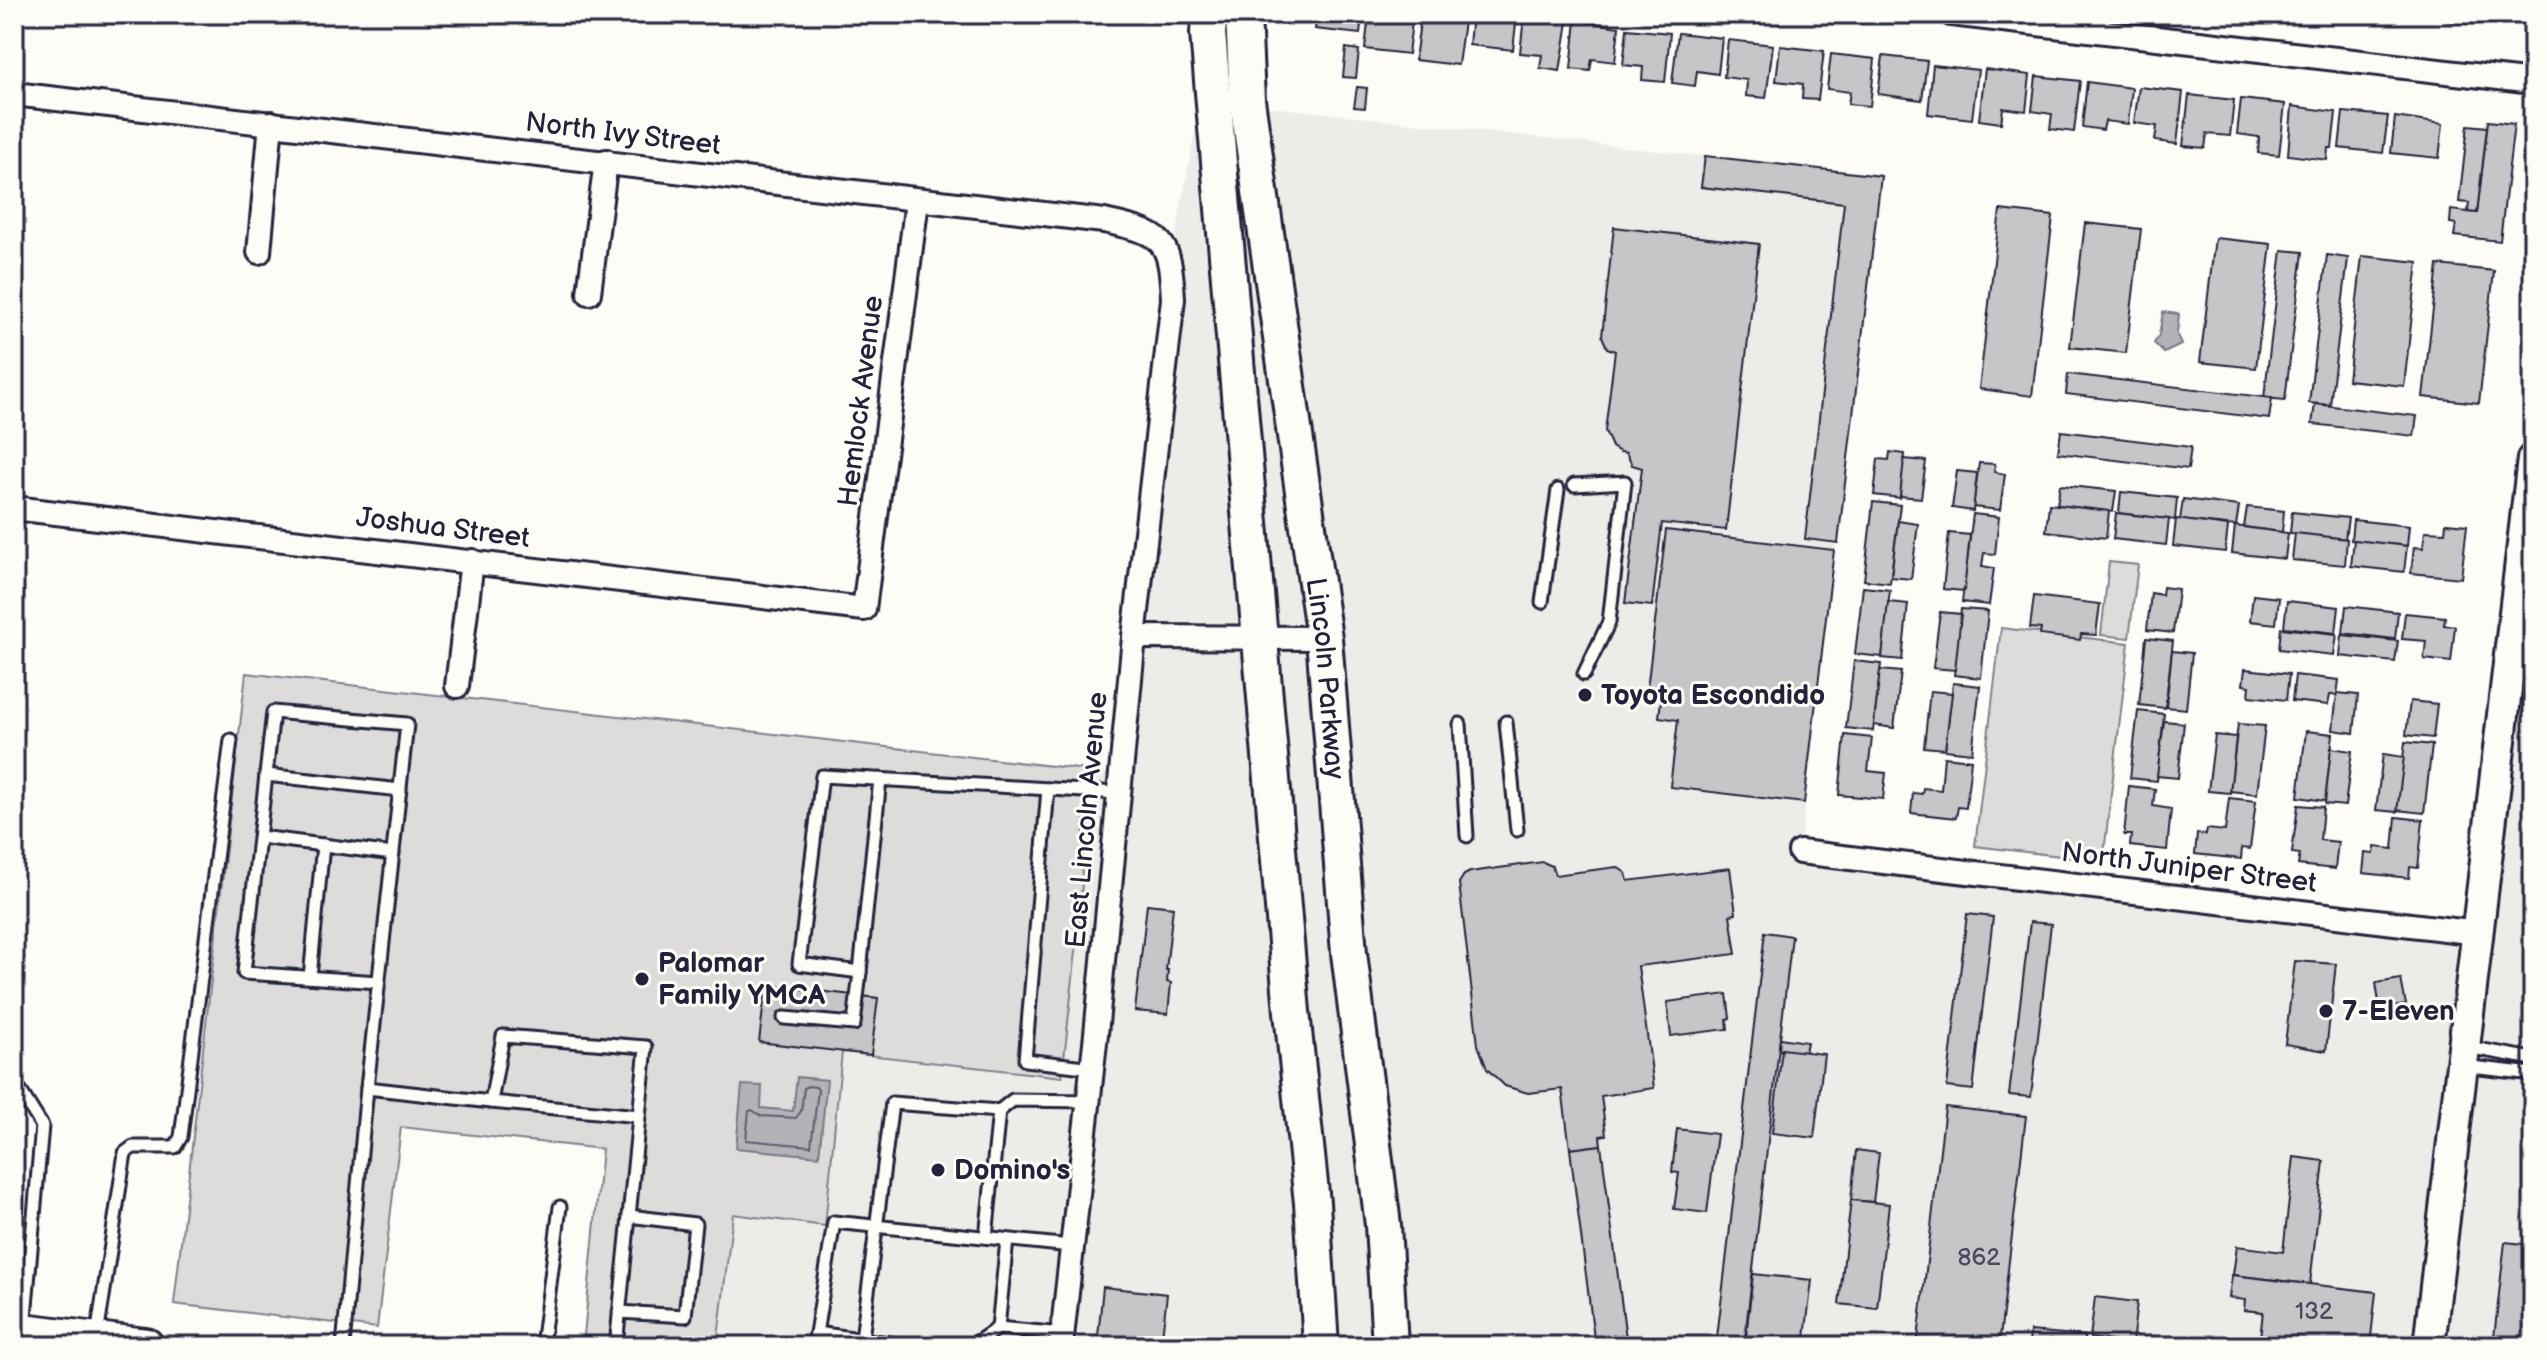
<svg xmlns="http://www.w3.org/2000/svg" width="2547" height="1360" viewBox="0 0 2547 1360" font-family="'Balsamiq Sans',sans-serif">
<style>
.built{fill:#ecece9}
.green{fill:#dddcdb;stroke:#807f8b;stroke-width:2}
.water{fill:#b2b2b7;stroke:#787885;stroke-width:2}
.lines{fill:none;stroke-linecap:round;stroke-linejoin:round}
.shore{stroke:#5c5c6d;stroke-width:2}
.building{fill:#c6c6c8;stroke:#22223b;stroke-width:2}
.lane-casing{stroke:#22223b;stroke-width:17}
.street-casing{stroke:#22223b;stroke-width:28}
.secondary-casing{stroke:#22223b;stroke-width:36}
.primary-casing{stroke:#22223b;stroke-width:40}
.lane{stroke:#fdfcf7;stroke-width:11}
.street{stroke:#fdfcf7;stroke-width:22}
.secondary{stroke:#fdfcf7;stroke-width:30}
.primary{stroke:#fdfcf7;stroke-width:34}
.poi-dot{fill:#22223b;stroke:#fdfcf7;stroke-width:3}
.labels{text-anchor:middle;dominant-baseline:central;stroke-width:6;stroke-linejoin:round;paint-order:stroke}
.number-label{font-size:24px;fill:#4b4b5e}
.street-label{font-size:28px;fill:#22223b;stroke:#fdfcf7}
.poi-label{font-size:28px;font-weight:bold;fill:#22223b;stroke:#fdfcf7;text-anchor:start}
</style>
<rect width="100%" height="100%" fill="#fdfcf7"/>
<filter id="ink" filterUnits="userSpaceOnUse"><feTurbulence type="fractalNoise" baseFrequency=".0125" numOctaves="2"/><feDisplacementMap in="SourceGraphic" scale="16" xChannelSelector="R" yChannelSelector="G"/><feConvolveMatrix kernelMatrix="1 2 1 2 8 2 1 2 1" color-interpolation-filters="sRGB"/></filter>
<g filter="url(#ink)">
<polygon class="built" points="1201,99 1878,176 1800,852 2477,933 2517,592 2533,594 2533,1346 717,1346 733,1214 825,1225 843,1061 750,1049 793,737 1120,774 1171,262"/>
<g class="green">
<polygon points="2109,562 2138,565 2129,638 2101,635"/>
<polygon points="2001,628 2129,643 2103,861 1975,846"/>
<polygon points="246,673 1086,770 1081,906 1062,1077 842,1052 825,1226 733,1214 717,1346 583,1346 602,1149 401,1127 377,1328 174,1304"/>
</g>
<g class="water">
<polygon points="2163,312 2179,314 2177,334 2181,345 2164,353 2154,343 2159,335"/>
<polygon points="797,1077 827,1080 819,1156 736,1148 742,1085 762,1086 761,1108 793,1111"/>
</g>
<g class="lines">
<polygon class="shore" points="808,1086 816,1087 818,1090 811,1146 746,1140 749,1111 752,1110 761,1116 796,1118 801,1111 804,1088"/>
</g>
<g class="building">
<polygon points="1317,14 1362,14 1360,34 1315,29"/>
<polygon points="1369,14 1413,14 1408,54 1365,49"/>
<polygon points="1421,14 1465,14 1458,65 1415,60"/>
<polygon points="1472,14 1517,14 1513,50 1469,45"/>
<polygon points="2447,14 2492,14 2490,25 2446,21"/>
<polygon points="1524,17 1568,22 1560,71 1540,68 1542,55 1520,53"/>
<polygon points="1576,20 1619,27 1615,62 1592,59 1590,71 1571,69"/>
<polygon points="1627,29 1670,33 1665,82 1642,80 1643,67 1623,65"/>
<polygon points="1678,33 1722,38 1718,74 1697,71 1695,86 1672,83"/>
<polygon points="1728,40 1773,45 1766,98 1746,96 1747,80 1724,77"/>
<polygon points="1780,46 1824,51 1818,100 1802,99 1803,84 1776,81"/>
<polygon points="1346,48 1359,50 1356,78 1343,77"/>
<polygon points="1831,54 1875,59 1870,106 1848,104 1850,92 1827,89"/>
<polygon points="1883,56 1927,61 1922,100 1878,94"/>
<polygon points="1933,65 1978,70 1972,119 1928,114"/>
<polygon points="1985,69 2030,75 2026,111 2003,108 2001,123 1979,120"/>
<polygon points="2036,76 2080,81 2074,132 2050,129 2052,114 2032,111"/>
<polygon points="2087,82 2132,88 2128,124 2105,121 2103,130 2082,127"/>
<polygon points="1357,87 1367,88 1365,108 1354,107"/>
<polygon points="2139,87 2183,92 2177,144 2155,141 2157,126 2134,123"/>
<polygon points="2189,95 2234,100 2230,136 2207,134 2205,148 2183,146"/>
<polygon points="2241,99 2285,104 2279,155 2258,153 2259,137 2237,134"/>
<polygon points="2292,106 2336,112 2332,148 2328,148 2327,160 2288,155"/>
<polygon points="2343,112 2388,116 2383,153 2339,148"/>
<polygon points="2395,117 2443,124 2439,158 2391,153"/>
<polygon points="2488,121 2514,124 2500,241 2454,236 2456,224 2450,223 2451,210 2477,213"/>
<polygon points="2468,125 2487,127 2477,213 2468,212 2469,203 2459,202"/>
<polygon points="1705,156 1881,176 1838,543 1805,539 1844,203 1701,187"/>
<polygon points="2000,210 2053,216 2032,396 1979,389"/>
<polygon points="2085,223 2141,229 2126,353 2070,347"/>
<polygon points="1614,227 1759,244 1726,530 1662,523 1652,606 1625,603 1642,468 1632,465 1626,453 1620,452 1612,447 1605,431 1615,351 1607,348 1602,336"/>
<polygon points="2215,238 2271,244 2256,368 2200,362"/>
<polygon points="2282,250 2303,252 2285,400 2264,398"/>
<polygon points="2327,255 2348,258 2330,405 2309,403"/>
<polygon points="2362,256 2418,262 2404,386 2348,380"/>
<polygon points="2438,265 2494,271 2479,403 2423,397"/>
<polygon points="2068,374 2272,398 2269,419 2066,394"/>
<polygon points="2315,404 2417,416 2414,436 2312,424"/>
<polygon points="2061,431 2191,447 2188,469 2058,453"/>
<polygon points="1890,452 1905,454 1900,498 1874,495 1878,459 1889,460"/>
<polygon points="1904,459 1926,461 1921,498 1900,496"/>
<polygon points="1979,463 1995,464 1994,472 2005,474 2000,510 1973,507"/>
<polygon points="1957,471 1977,473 1973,511 1952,508"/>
<polygon points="2060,485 2116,491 2113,512 2057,505"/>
<polygon points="2121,492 2177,498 2175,520 2119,513"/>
<polygon points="2183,499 2239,506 2236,526 2180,520"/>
<polygon points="1873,502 1900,505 1890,583 1864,580"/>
<polygon points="2049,504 2109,511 2106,538 2046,531"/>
<polygon points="2247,507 2284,511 2282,532 2244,527"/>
<polygon points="2292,512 2348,518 2345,539 2290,533"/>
<polygon points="2116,513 2169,519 2166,545 2113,539"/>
<polygon points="1973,514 1999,517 1995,554 1984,553 1982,566 1994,568 1989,605 1962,602"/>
<polygon points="2176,519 2228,526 2225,552 2173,546"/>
<polygon points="2353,520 2409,526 2407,546 2351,540"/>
<polygon points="1898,521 1918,524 1911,579 1891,577"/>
<polygon points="2446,523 2467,525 2461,578 2411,573 2414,547 2423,548 2425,531 2445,532"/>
<polygon points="2235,526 2288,533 2285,559 2232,553"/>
<polygon points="1666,530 1834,550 1804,803 1670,787 1678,720 1659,717 1662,692 1647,690"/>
<polygon points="1949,533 1970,535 1964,591 1943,589"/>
<polygon points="2295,533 2347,539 2345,565 2292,560"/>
<polygon points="2354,540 2407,546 2404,572 2351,566"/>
<polygon points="1863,587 1890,590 1882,657 1855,654"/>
<polygon points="2163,587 2178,589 2173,633 2147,630 2151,593 2162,595"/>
<polygon points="2253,595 2279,598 2276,624 2250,621"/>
<polygon points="2034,596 2100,604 2096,635 2081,634 2080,640 2040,635 2041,629 2030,628"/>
<polygon points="2287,601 2339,607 2336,633 2284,627"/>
<polygon points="1888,602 1908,604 1902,660 1882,658"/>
<polygon points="2346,606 2398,612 2395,639 2343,633"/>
<polygon points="1961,609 1988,611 1981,678 1954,675"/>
<polygon points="1940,612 1961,614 1955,670 1933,668"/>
<polygon points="2405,613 2445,617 2444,625 2455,626 2451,662 2424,659 2426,641 2402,639"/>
<polygon points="2281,628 2337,634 2334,655 2279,649"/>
<polygon points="2342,635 2398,641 2395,662 2340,656"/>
<polygon points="2146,638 2173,641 2165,708 2139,705"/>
<polygon points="2172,651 2192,653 2186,709 2166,707"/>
<polygon points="1854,661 1881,664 1873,731 1846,728"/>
<polygon points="2245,669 2289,674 2286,700 2249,696 2250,686 2243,685"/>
<polygon points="1880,670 1901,672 1894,728 1874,725"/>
<polygon points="2295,675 2339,680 2337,695 2330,695 2328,705 2292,701"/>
<polygon points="1953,683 1980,686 1972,753 1945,750"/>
<polygon points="1930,691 1952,693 1945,749 1924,747"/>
<polygon points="2337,693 2358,695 2354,733 2333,730"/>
<polygon points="2410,701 2437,704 2433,738 2406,735"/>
<polygon points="2138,711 2164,714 2157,781 2130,778"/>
<polygon points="2164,721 2184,723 2178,778 2157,776"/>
<polygon points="2238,724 2265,726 2257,794 2230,791"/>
<polygon points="2306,731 2333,734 2325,801 2298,797"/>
<polygon points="1845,735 1872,738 1868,771 1886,773 1883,799 1839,795"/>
<polygon points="2215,735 2236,737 2230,793 2208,791"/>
<polygon points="2405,742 2432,745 2424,813 2397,810"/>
<polygon points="2331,748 2352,751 2345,806 2325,804"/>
<polygon points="2383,754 2404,757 2397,812 2376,810"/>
<polygon points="1944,757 1971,760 1966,808 1958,807 1956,818 1911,813 1913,793 1922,794 1923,788 1941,790"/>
<polygon points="2129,786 2155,789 2153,806 2171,809 2167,850 2130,846 2131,835 2124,835"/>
<polygon points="2229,798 2256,801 2250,849 2242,848 2241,859 2195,854 2197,834 2206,835 2207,829 2225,831"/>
<polygon points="2298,805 2323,807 2320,840 2338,842 2335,869 2298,865 2300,854 2292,853"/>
<polygon points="2396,817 2423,820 2418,868 2410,867 2409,878 2363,873 2365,853 2374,854 2375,847 2393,849"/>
<polygon points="1543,862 1552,866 1555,875 1617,867 1626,873 1628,881 1730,868 1736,914 1730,915 1736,954 1638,966 1654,1088 1601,1096 1606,1135 1600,1136 1601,1145 1570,1149 1562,1089 1528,1093 1505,1086 1487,1069 1478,1045 1459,883 1464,875 1470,872"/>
<polygon points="1147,904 1173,907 1166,970 1168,970 1167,982 1171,983 1168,1014 1135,1011"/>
<polygon points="1967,914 1993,917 1973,1090 1947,1087"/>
<polygon points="2030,922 2051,924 2031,1097 2009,1095"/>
<polygon points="1765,932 1792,936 1744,1346 1716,1346"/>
<polygon points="2295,961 2336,964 2326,1051 2285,1044"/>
<polygon points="2401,979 2406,1005 2380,1009 2376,983"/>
<polygon points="766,985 878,998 871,1055 759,1042"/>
<polygon points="1727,994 1730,1018 1727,1019 1728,1029 1671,1036 1667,1002"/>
<polygon points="1780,1038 1807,1042 1805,1052 1779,1050"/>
<polygon points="1782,1049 1824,1054 1814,1138 1772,1133"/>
<polygon points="1945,1107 2026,1116 1999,1346 1947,1346 1948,1342 1918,1339"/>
<polygon points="1677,1129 1717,1134 1707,1213 1674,1209 1679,1173 1672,1172"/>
<polygon points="1601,1145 1627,1346 1595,1346 1570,1149"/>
<polygon points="1856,1150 1879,1153 1873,1202 1851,1200"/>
<polygon points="2294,1157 2324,1161 2310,1284 2233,1275 2237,1246 2283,1252"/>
<polygon points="1851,1200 1889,1204 1877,1308 1839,1304"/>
<polygon points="2505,1242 2533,1245 2533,1346 2493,1346"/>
<polygon points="1753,1274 1812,1280 1804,1346 1745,1346"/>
<polygon points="2232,1275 2376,1292 2370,1346 2259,1346 2263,1312 2244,1310 2245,1300 2229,1298"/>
<polygon points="1103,1287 1167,1294 1161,1346 1097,1346"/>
<polygon points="2095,1297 2137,1302 2132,1344 2090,1338"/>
<polygon points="2030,1331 2085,1336 2084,1346 2029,1346"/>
</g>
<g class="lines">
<g class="lane-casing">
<g id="lane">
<polyline points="1574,485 1625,482 1609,622 1584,674"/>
<polyline points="1542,602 1558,490"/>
<polyline points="1506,722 1517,830"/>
<polyline points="1460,724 1467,836"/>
<polyline points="266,775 400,790"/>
<polyline points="880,779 860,972 799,964 822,776 1119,793"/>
<polyline points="1048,789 1025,1060 1093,1068"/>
<polyline points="260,837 393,854"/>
<polyline points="310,977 323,845"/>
<polyline points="784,1018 854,1024 860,972"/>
<polyline points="2467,1047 2533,1059"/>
<polyline points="2462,1066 2533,1074"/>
<polyline points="14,1081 42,1126 24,1328"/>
<path d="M367,1088C380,967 394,846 407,724L273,712L244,973L379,982"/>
<polyline points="491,1102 639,1116"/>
<polyline points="986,1237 999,1111 1013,1100 1089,1101"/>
<polyline points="619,1312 685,1316 695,1224 629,1216"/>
<polyline points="998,1328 1007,1240"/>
<polyline points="816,1333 910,1346"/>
<polyline points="97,1336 125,1153 133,1147 175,1147 181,1137 231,740"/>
<polyline points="862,1339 892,1103 999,1111"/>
<polyline points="343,1346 367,1088 491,1102 503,1036 646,1047 616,1346"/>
<polyline points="542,1346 560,1207"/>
<polyline points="814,1346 834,1222 1071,1246"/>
<polyline points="971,1346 998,1328 1063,1334"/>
</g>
</g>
<g class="street-casing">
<g id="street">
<polyline points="1951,14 2533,82"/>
<path d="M14,94L1104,221C1163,234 1170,237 1173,299L1134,637L1096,1034L1061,1346"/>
<polyline points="259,252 271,123"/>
<polyline points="589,293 606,161"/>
<polyline points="14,508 864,609 917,201"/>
<polyline points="1134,637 1324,638"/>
<polyline points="457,686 472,561"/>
<polyline points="1800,852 2478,933"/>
</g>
</g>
<g class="secondary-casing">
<polyline id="secondary" points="2429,1346 2533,459"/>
</g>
<g class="primary-casing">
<g id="primary">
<polyline points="1210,14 1208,33 1214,104 1292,1012 1312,1203 1321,1346"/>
<path id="s1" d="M1243,14L1247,100L1324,638L1349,953L1383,1225L1390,1346"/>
<polyline points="14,1330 146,1346"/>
</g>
</g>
<use href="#lane" class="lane"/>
<use href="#street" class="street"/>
<use href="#secondary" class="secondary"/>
<use href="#primary" class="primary"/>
</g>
</g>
<g class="poi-dot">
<circle cx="1585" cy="695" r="8"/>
<circle cx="642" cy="979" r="8"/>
<circle cx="2326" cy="1011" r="8"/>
<circle cx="938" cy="1170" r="8"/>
</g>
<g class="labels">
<g class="number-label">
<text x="1979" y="1257">862</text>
<text x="2314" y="1311">132</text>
</g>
<g class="street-label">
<text transform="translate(623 134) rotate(7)">North Ivy Street</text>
<text transform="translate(861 401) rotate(-83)">Hemlock Avenue</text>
<text transform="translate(443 528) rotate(7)">Joshua Street</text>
<text stroke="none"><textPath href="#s1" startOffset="670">Lincoln Parkway</textPath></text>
<text transform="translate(1087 820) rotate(-85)">East Lincoln Avenue</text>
<text transform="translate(2189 868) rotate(7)">North Juniper Street</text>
</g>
<g class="poi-label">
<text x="1601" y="695">Toyota Escondido</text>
<text x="658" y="963">Palomar<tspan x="658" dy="32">Family YMCA</tspan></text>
<text x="2342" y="1011">7-Eleven</text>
<text x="954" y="1170">Domino's</text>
</g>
</g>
<rect width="2547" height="1360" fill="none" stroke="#fdfcf7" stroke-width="48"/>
<rect x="24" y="24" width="2499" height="1312" fill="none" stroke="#22223b" stroke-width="3" filter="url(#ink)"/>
</svg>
